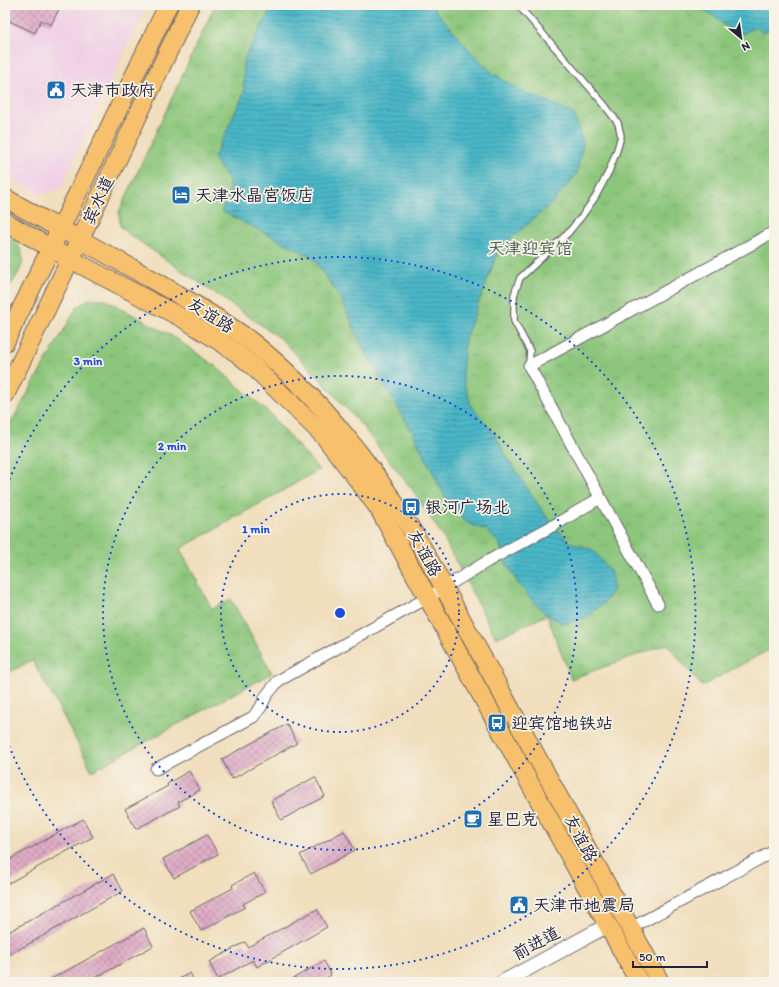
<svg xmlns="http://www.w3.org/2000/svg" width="779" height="987" viewBox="0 0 779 987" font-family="Itim,'LXGW WenKai TC',sans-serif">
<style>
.built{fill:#f0d0e5}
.grass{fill:url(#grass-tufts);stroke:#57745b}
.water{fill:url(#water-rules);stroke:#366c81}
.building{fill:url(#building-cross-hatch)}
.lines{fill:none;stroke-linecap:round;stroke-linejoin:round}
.service-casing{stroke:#6a6468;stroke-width:8}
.minor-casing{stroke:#6a6468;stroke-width:13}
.tertiary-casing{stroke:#6a6468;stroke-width:16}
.primary-casing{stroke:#6a6468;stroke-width:20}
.service{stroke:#fff;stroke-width:5.5}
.minor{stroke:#fff;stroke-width:11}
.tertiary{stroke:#fff;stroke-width:14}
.primary{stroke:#f7c06c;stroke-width:18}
.ring{fill:none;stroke:#1d4ed8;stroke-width:2;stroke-dasharray:2 4}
.labels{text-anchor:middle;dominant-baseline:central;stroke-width:3.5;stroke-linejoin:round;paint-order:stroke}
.poi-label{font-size:17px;fill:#22223b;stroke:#f7f3e8;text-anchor:start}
.street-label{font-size:17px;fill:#22223b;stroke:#f7f3e8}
.park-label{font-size:17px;fill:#475b51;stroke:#f7f3e8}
.centre{fill:#1d4ed8;stroke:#f7f3e8;stroke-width:2}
.ring-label{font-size:12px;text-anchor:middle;font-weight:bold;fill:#1d4ed8;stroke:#f7f3e8;stroke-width:3.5;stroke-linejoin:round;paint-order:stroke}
</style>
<defs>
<pattern id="grass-tufts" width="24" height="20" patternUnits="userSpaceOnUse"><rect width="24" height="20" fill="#8cc67b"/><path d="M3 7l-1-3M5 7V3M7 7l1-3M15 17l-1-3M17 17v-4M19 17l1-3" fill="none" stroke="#78aa6b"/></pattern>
<pattern id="water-rules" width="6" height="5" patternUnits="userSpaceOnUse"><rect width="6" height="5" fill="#4bb7c7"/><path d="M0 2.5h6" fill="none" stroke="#3e94a3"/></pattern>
<pattern id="building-cross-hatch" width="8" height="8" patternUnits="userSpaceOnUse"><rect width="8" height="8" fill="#dfadc6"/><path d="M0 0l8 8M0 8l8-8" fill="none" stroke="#b48ca2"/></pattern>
</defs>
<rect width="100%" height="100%" fill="#f7f3e8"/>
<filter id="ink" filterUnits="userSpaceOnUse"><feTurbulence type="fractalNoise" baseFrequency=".025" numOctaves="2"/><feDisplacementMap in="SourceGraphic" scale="8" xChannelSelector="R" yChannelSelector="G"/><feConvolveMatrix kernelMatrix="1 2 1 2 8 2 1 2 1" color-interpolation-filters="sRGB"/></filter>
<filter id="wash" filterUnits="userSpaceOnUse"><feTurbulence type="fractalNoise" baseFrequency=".012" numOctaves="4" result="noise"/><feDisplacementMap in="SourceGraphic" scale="16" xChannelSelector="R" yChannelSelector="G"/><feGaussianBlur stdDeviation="0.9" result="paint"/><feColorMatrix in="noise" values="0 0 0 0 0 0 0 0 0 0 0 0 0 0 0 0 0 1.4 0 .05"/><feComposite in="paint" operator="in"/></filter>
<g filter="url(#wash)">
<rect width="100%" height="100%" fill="#f0debc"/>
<polygon class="built" points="5,5 146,5 63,183 59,189 44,194 37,193 5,175"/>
<g class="grass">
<polygon points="215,5 774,5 774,647 702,686 667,644 571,679 547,615 496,638 443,537 414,492 362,426 321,380 280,338 127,233 120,226 119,212"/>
<path d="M5,233C16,240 25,251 22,264C20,273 10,285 6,292L5,297Z"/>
<polygon points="89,299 104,299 172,336 214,365 269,413 319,470 180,549 212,609 231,599 272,673 92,771 57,704 32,660 5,675 5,493 7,489 5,488 5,433 77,307"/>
</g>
<g class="water">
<path d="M273,5H431L472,53L494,74L523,92L551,103L574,115L583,144L576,175L552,203L499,249L465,339L462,375L471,406L493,432L508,459L545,515L569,542L593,550L612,574L613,589L604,603L586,617L565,624L547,615L532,600L518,583L506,563L499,543L486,530L467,523L451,508L414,435L363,348L341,299L313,257L221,211C227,200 233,190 227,177C223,170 217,166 214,158L244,93L243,61Z"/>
<polygon points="695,5 774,5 774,27 762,33 757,26 738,36 711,14"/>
</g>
<g id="blocks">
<g class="building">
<polygon points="5,5 61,5 51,25 41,20 35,33 5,19"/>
<polygon points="287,724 297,743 232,779 222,759"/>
<polygon points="189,771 200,790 178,802 180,806 136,829 125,809 168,786 167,784"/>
<polygon points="315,777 325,796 281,820 271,801"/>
<polygon points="83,819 93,837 5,885 5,862"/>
<polygon points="344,831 355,850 311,874 300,855"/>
<polygon points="207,835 218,854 174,878 163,859"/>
<polygon points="254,873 265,892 243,904 245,907 201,931 190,911 233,888 232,885"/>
<polygon points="113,874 123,891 5,957 5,934"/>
<polygon points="317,909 327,927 257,967 253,960 218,979 209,962 245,942 248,947"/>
<polygon points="144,928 153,946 88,982 46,982"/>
<polygon points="324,961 331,975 319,982 287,982"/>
<polygon points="190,973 195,982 173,982"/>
</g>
</g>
</g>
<g filter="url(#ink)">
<use href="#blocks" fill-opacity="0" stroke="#6a6468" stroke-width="1"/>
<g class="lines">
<g class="service-casing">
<polyline id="service" points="518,5 603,103 618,123 621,136 617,150 609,171 596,196 582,216 568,233 520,278 514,295 514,321 530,351 529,365"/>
</g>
<g class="minor-casing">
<g id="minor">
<polyline points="658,604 529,366 774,232"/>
<polyline points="156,769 253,717 261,707 266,696 278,681 427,598 488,561 558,523 600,498"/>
<polyline points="631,928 774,851"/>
</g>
</g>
<g class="tertiary-casing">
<polyline id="tertiary" points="503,982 608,925"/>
</g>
<g class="primary-casing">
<g id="primary">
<path d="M5,198C61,230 119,260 174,292C199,307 225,322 248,339C319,394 379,473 423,549L660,982"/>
<polyline points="5,222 70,259 184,319 221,342 237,353 254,367 324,436 361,484 379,509 639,982"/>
<polyline points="5,342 89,170 168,5"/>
<polyline points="5,395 80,239 190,5"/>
</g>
</g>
<use href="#service" class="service"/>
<use href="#minor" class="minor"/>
<use href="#tertiary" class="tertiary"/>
<use href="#primary" class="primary"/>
</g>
</g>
<g class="ring">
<circle cx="340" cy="613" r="119"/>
<circle cx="340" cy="613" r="237"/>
<path d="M5 491A356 356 0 1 1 5 735"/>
</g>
<defs>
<g id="civic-square" transform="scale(1)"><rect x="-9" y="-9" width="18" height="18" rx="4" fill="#1f6fb2" stroke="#f7f3e8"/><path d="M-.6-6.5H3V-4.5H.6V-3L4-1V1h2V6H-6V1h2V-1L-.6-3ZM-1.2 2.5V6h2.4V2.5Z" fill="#fff"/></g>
<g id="hotel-square" transform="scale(1)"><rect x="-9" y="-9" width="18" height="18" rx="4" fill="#1f6fb2" stroke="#f7f3e8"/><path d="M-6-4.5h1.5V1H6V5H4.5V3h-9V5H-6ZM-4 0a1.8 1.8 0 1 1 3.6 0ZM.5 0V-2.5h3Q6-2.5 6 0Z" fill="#fff"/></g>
<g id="bus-square" transform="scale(1)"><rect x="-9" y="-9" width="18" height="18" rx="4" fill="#1f6fb2" stroke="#f7f3e8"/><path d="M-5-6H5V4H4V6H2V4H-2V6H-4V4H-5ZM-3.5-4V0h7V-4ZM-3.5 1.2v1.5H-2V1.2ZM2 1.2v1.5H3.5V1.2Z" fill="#fff"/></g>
<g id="cafe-square" transform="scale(1)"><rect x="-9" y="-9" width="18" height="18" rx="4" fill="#1f6fb2" stroke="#f7f3e8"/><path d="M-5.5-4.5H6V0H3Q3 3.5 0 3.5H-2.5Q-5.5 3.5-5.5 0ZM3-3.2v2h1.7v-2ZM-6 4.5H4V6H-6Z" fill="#fff"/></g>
</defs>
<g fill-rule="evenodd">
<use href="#civic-square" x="56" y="90"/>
<use href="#hotel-square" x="181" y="195"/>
<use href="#bus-square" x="411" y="507"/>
<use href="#bus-square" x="497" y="723"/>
<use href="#cafe-square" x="473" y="819"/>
<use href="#civic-square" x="519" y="905"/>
</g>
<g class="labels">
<g class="poi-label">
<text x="70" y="90">天津市政府</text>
<text x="195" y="195">天津水晶宫饭店</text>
<text x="425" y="507">银河广场北</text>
<text x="511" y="723">迎宾馆地铁站</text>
<text x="487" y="819">星巴克</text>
<text x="533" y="905">天津市地震局</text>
</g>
<g class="street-label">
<text transform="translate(98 200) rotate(-65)">宾水道</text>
<text transform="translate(211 315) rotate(32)">友谊路</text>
<text transform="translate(425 553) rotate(61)">友谊路</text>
<text transform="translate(581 838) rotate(62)">友谊路</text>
<text transform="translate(536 943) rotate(-29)">前进道</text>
</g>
<g class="park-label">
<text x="530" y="248">天津迎宾馆</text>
</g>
</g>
<circle cx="340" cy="613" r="6" class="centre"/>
<g class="ring-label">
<text x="88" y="365">3 min</text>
<text x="172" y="450">2 min</text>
<text x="256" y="533">1 min</text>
</g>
<rect width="779" height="987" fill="none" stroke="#f7f3e8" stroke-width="20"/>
<g transform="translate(741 38) rotate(151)" stroke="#f7f3e8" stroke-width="3" paint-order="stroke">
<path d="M0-3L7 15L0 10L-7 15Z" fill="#22223b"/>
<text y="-6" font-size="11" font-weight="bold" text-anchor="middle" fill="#22223b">N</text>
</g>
<path d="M633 961v6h74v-6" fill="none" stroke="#22223b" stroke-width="2"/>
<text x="639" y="961" font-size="12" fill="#22223b" stroke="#f7f3e8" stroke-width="3" paint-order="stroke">50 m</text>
</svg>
